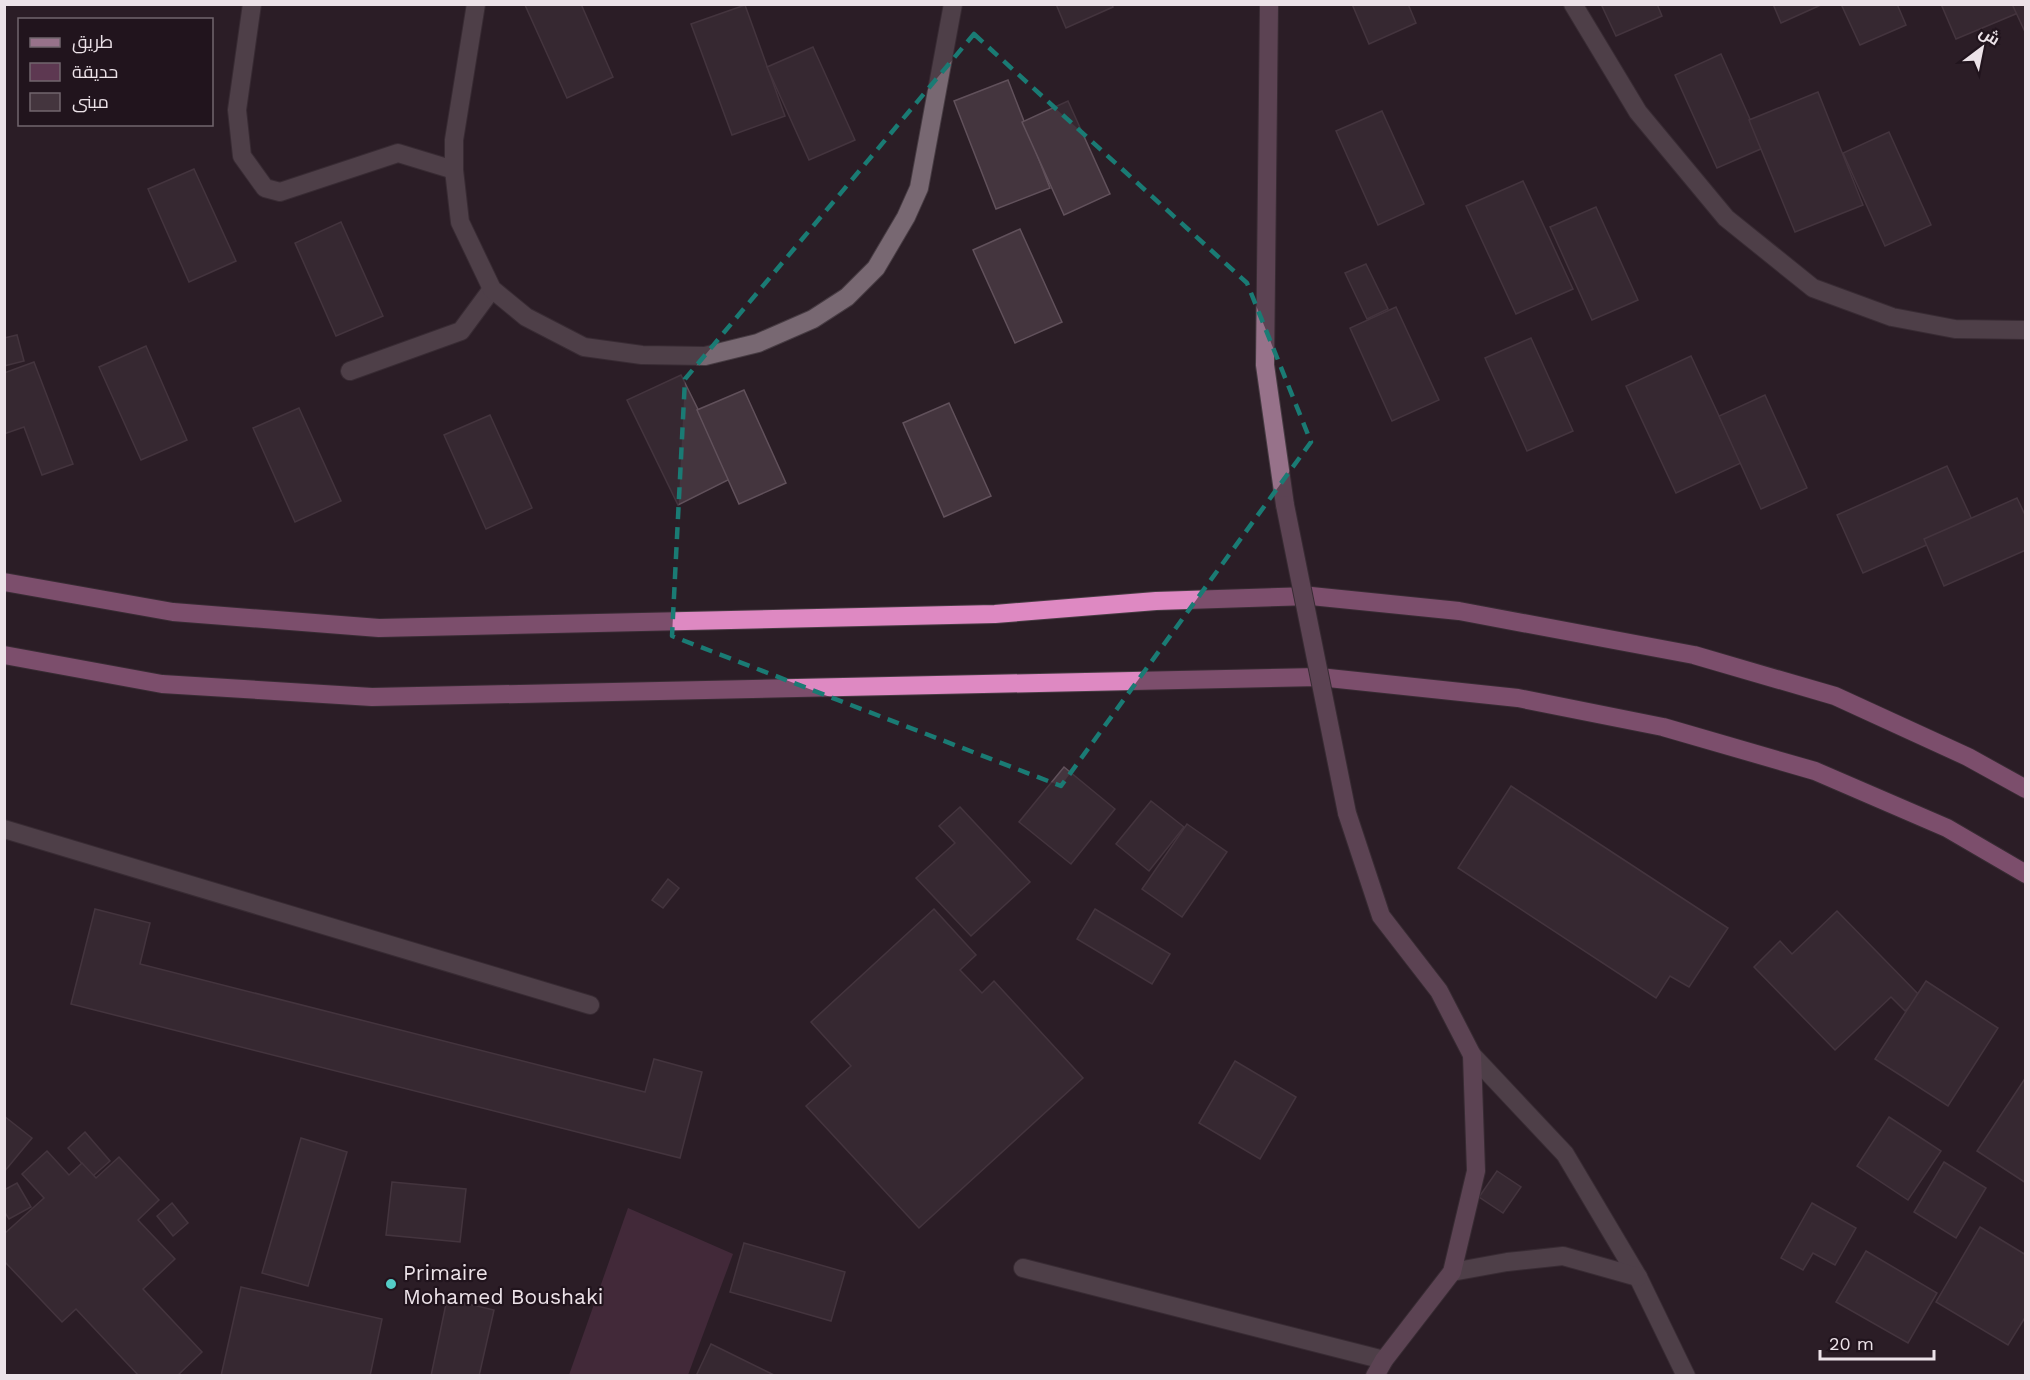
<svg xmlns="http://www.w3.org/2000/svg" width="2030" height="1380" viewBox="0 0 2030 1380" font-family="'Work Sans',Cairo,sans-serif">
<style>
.green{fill:#5d3851}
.building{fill:#44353e;stroke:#61515b;stroke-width:1.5}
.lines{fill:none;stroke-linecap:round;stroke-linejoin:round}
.lane-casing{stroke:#473c43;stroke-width:20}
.street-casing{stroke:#473c43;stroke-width:20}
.secondary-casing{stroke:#473c43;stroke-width:20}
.highway-casing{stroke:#473c43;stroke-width:20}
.lane{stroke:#786872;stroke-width:18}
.street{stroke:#786872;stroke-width:18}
.secondary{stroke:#97728a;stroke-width:18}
.highway{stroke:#de89c2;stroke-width:18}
.secondary-bridge-casing{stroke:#473c43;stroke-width:20;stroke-linecap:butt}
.secondary-bridge{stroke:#97728a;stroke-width:18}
.marked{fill:none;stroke:#1a7b74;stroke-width:4.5;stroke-dasharray:12 8;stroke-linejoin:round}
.poi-dot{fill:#54cdc7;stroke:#21141d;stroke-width:2}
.labels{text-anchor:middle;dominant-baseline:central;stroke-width:4.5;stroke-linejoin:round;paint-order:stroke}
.poi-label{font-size:21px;fill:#ece2e8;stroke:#21141d;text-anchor:start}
</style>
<rect width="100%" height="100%" fill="#2b1e26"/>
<polygon class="green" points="628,1208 733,1254 688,1375 569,1375"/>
<g class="building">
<polygon points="581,4 613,77 567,98 525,5"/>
<polygon points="1056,4 1112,4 1113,7 1066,28"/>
<polygon points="1352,4 1408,4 1416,23 1369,44"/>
<polygon points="1601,4 1657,4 1662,16 1616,36"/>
<polygon points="1773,4 1823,4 1781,23"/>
<polygon points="1841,4 1897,4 1906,25 1860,45"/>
<polygon points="1941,4 2015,4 2018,13 1956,39"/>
<polygon points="2012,4 2026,4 2026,34"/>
<polygon points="745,5 785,116 732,135 691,24"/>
<polygon points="813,47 855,140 809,160 767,67"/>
<polygon points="1721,54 1763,148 1717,168 1675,75"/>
<polygon points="1008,80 1050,188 996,209 954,101"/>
<polygon points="1818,92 1863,205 1795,232 1749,120"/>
<polygon points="1068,101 1110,194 1064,215 1022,122"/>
<polygon points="1382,111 1424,204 1378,225 1336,131"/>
<polygon points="1889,132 1931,225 1885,246 1843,153"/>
<polygon points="194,169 236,261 189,282 148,189"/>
<polygon points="1523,181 1573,289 1516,314 1466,206"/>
<polygon points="1596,207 1638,300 1592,320 1550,227"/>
<polygon points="341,222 383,316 336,336 295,243"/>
<polygon points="1020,229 1062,322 1015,343 973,250"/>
<polygon points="1366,264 1388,309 1367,319 1345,273"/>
<polygon points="1396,307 1439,400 1392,421 1350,328"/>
<polygon points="17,335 24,361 4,366 4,338"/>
<polygon points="1531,338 1573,431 1527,451 1485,358"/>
<polygon points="146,346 187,440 141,460 99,367"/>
<polygon points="1691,356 1741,463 1676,493 1626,386"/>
<polygon points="34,362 73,464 42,475 24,427 4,434 4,373"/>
<polygon points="681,375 732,478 678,505 627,400"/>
<polygon points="744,390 786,483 739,504 697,410"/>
<polygon points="1765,395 1807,488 1761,509 1719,416"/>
<polygon points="949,403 991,496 944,517 903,423"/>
<polygon points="299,408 341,501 295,522 253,428"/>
<polygon points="490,415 532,508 486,529 444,435"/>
<polygon points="1947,466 1974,524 1863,573 1837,515"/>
<polygon points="2017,498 2026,517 2026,550 1944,586 1924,539"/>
<polygon points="1064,767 1115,809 1071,864 1019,822"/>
<polygon points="1511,786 1728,928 1689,987 1670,976 1656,998 1458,868"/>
<polygon points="1151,801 1184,827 1149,871 1116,844"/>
<polygon points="960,807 1030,882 971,936 916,878 955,843 939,826"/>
<polygon points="1187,824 1227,852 1182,917 1142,889"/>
<polygon points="668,879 679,888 663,908 652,900"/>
<polygon points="95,909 150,923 140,964 645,1092 654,1059 702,1072 680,1158 71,1004"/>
<polygon points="934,909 976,955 960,970 982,993 994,981 1083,1078 919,1228 806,1106 851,1066 811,1022"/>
<polygon points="1095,909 1170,954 1152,984 1077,939"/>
<polygon points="1837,911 1920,996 1905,1011 1891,997 1835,1050 1754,967 1780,941 1792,954"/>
<polygon points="1926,981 1998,1028 1948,1106 1875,1059"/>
<polygon points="1235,1061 1296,1097 1260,1159 1199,1123"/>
<polygon points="2026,1077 2026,1183 1977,1151"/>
<polygon points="4,1116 32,1138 4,1172"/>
<polygon points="1889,1117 1941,1151 1908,1200 1857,1166"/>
<polygon points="85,1132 110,1161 93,1176 68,1148"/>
<polygon points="301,1138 347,1152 308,1286 262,1273"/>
<polygon points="47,1151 69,1175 82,1163 96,1178 119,1157 159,1200 138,1220 175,1259 143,1289 202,1352 177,1376 139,1376 76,1309 62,1322 4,1261 4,1234 44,1198 22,1174"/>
<polygon points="1944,1162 1986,1188 1956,1238 1914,1212"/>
<polygon points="1497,1171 1521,1187 1503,1213 1479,1197"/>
<polygon points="392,1182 466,1189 460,1242 386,1235"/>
<polygon points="17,1183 31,1207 9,1219 4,1211 4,1190"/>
<polygon points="172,1203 188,1223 173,1236 157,1216"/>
<polygon points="1812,1203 1856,1228 1835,1265 1813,1253 1803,1270 1781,1258"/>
<polygon points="1980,1227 2026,1255 2026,1316 2008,1345 1936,1302"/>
<polygon points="744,1243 845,1272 831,1321 730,1292"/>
<polygon points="1866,1251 1937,1293 1908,1343 1836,1302"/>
<polygon points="241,1287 382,1319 370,1376 221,1376"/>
<polygon points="447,1299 494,1310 479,1376 431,1376"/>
<polygon points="711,1344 776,1376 696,1376"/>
</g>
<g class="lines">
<g class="lane-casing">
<g id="lane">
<polyline points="252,4 237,110 242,156 265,188 280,192 398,153 454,170"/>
<polyline points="350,371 461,331 492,289"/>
<polyline points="4,829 590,1005"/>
</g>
</g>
<g class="street-casing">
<g id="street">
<polyline points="476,4 454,140 454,170 460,222 492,289 526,317 584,347 642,355 705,356 758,343 813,319 847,297 876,268 906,217 919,188 953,4"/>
<polyline points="1573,4 1638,112 1726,218 1813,288 1892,317 1955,329 2026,330"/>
<polyline points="1472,1055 1565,1154 1638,1277 1686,1376"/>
<polyline points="1023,1268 1384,1360"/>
<polyline points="1452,1272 1507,1262 1563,1256 1638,1277"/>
</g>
</g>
<g class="secondary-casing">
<g id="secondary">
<polyline points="1269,4 1265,365 1285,505"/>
<polyline points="1347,813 1381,916 1439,991 1472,1055 1476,1171 1452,1272 1384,1360 1375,1376"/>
</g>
</g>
<g class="highway-casing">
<g id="highway">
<polyline points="4,582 173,612 379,628 995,614 1156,601 1311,596 1459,611 1694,655 1835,696 1968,757 2026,789"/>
<polyline points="4,655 162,684 372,697 1319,677 1518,698 1663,727 1815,771 1947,828 2026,874"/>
</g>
</g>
<use href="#lane" class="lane"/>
<use href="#street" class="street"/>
<use href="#secondary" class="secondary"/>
<use href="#highway" class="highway"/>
<g class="secondary-bridge-casing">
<polyline id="secondary-bridge" points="1285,505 1347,813"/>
</g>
<use href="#secondary-bridge" class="secondary-bridge"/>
</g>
<path d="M0 0H2030V1380H0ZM974,34L1247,283L1311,442L1061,786L672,636L685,379Z" fill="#2b1e26" fill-opacity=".55" fill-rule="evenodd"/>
<path class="marked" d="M974,34L1247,283L1311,442L1061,786L672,636L685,379Z"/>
<circle class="poi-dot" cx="391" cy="1284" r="6"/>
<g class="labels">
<g class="poi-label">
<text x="403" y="1272">Primaire<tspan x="403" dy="24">Mohamed Boushaki</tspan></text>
</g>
</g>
<rect width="2030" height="1380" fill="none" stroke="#ece2e8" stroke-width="12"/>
<rect x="18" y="18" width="195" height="108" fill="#21141d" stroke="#72666e" stroke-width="1.5"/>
<rect x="30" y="38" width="30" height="9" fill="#97728a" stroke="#72666e" stroke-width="1.5"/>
<text x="72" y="48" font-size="18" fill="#ece2e8">طريق</text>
<rect x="30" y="63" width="30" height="18" fill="#5d3851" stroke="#72666e" stroke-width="1.5"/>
<text x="72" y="78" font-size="18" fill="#ece2e8">حديقة</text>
<rect x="30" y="93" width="30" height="18" fill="#44353e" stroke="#72666e" stroke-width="1.5"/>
<text x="72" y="108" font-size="18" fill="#ece2e8">مبنى</text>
<g transform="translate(1982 48) rotate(32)" stroke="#21141d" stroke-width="4.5" paint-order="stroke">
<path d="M0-4.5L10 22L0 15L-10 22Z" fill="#ece2e8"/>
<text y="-9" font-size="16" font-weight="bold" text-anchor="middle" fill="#ece2e8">ش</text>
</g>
<path d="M1820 1350v9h114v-9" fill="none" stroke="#ece2e8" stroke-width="3"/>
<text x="1829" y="1350" font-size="18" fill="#ece2e8" stroke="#21141d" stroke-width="4.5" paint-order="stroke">20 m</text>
</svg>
